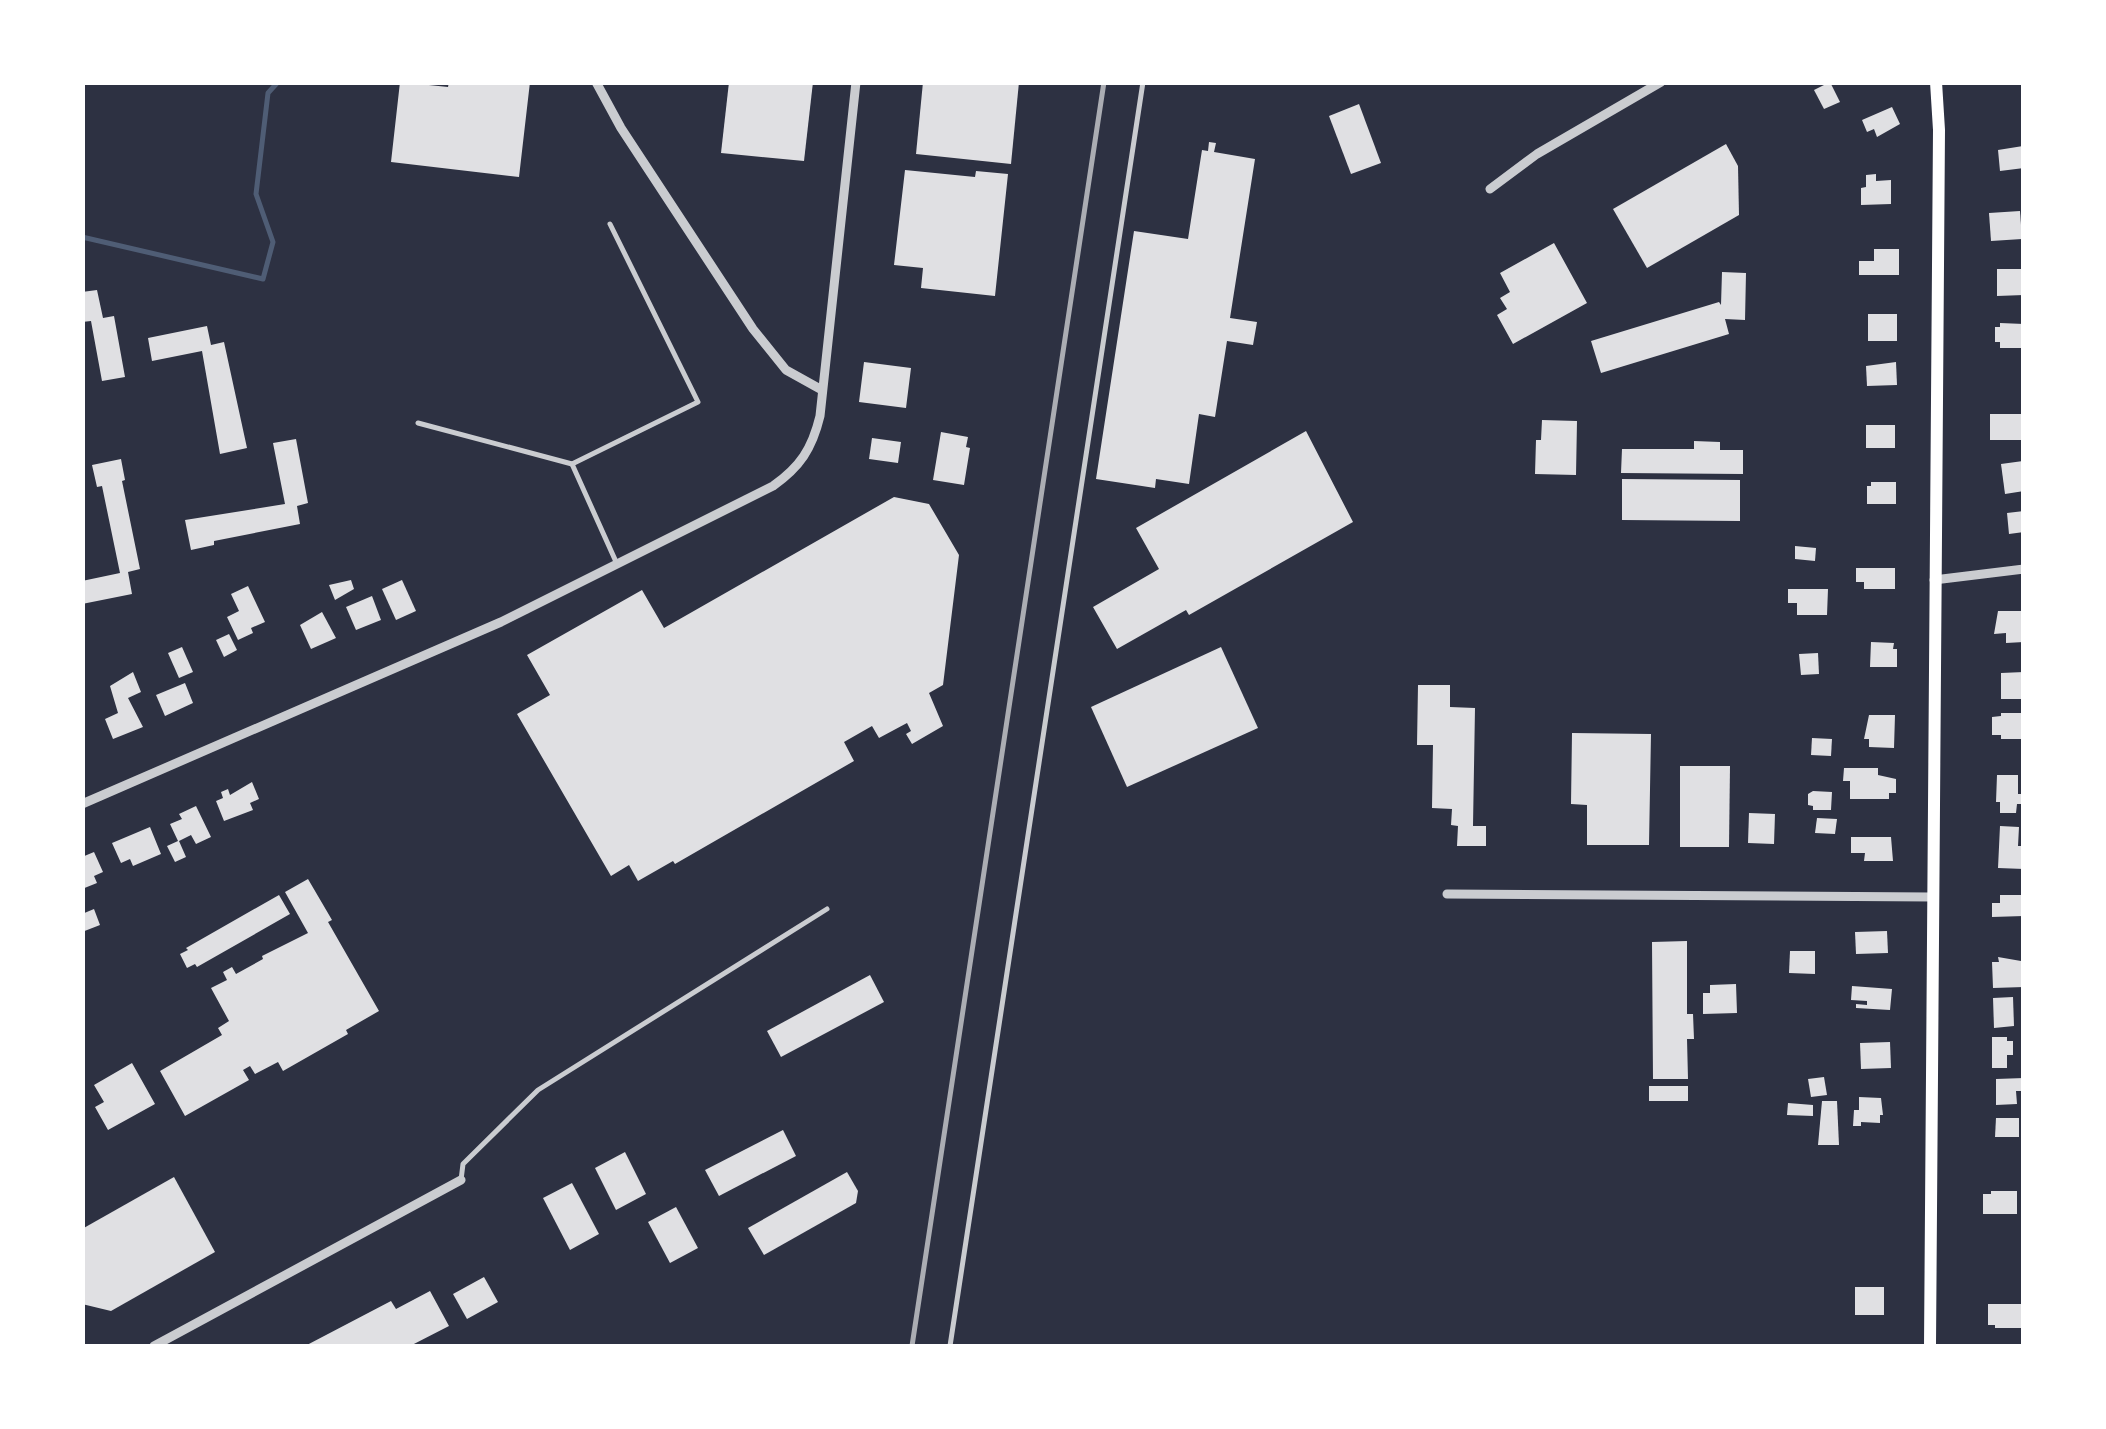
<svg xmlns="http://www.w3.org/2000/svg" width="2106" height="1429" viewBox="0 0 2106 1429" font-family="Rubik,sans-serif">
<style>
.lines{fill:none;stroke-linecap:round;stroke-linejoin:round}
.stream{stroke:#4f5d75;stroke-width:5}
.building{fill:#e0e0e3}
.service{stroke:#caccd0;stroke-width:5}
.minor{stroke:#caccd0;stroke-width:9}
.secondary{stroke:#fff;stroke-width:12}
.rail{stroke:#abadb3;stroke-width:5}
</style>
<rect width="100%" height="100%" fill="#2d3142"/>
<g class="lines">
<polyline class="stream" points="82,237 263,279 273,242 256,194 268,93 278,82"/>
</g>
<g class="building">
<polygon points="400,82 448,87 449,82 530,82 519,177 391,162"/>
<polygon points="729,82 813,82 804,161 721,153"/>
<polygon points="923,82 1019,82 1011,164 916,154"/>
<polygon points="1830,82 1840,102 1824,109 1814,90"/>
<polygon points="1359,104 1381,163 1351,174 1329,116"/>
<polygon points="1892,107 1900,124 1877,137 1874,129 1867,132 1862,120"/>
<polygon points="1209,142 1216,143 1214,152 1255,159 1230,318 1257,322 1253,345 1227,341 1215,417 1199,414 1189,484 1156,479 1155,488 1096,479 1134,231 1188,239 1202,150 1208,151"/>
<polygon points="1726,144 1738,166 1739,215 1647,268 1613,209"/>
<polygon points="2023,146 2024,168 2000,171 1998,150"/>
<polygon points="905,170 975,177 976,171 1008,174 995,296 921,288 923,268 894,265"/>
<polygon points="1876,174 1876,181 1891,180 1891,204 1861,205 1861,188 1866,187 1866,175"/>
<polygon points="2020,211 2022,239 1991,241 1989,213"/>
<polygon points="1554,243 1587,303 1513,344 1497,315 1507,309 1500,298 1510,292 1500,273"/>
<polygon points="1874,249 1899,249 1899,275 1859,275 1859,261 1874,261"/>
<polygon points="1997,269 2024,269 2024,295 1997,296"/>
<polygon points="1722,272 1746,273 1745,320 1725,319 1729,334 1601,373 1591,341 1719,302 1721,305"/>
<polygon points="97,290 103,318 114,316 125,377 102,381 91,321 82,322 82,292"/>
<rect x="1868" y="314" width="29" height="27"/>
<polygon points="2000,323 2024,324 2024,348 2000,348 2000,342 1995,342 1995,327 2000,327"/>
<polygon points="207,326 211,345 224,342 247,448 220,454 202,351 152,361 148,338"/>
<polygon points="864,362 911,368 906,408 859,402"/>
<polygon points="1896,362 1897,385 1867,386 1866,366"/>
<polygon points="1990,414 2021,414 2022,440 1990,440"/>
<polygon points="1542,420 1577,421 1576,475 1535,474 1536,440 1541,440"/>
<rect x="1866" y="425" width="29" height="23"/>
<polygon points="1306,431 1353,522 1189,615 1186,610 1117,649 1093,607 1159,569 1136,528"/>
<polygon points="941,432 968,437 966,447 970,448 964,485 933,480"/>
<polygon points="872,438 901,442 898,463 869,459"/>
<polygon points="296,439 308,503 297,506 300,524 214,541 214,545 191,550 185,520 285,504 273,443"/>
<polygon points="1694,441 1720,442 1720,450 1743,450 1743,474 1621,473 1622,449 1694,449"/>
<polygon points="121,459 125,480 122,481 140,569 128,572 132,594 82,604 82,581 120,573 102,486 97,487 92,465"/>
<polygon points="2023,461 2024,491 2005,494 2001,464"/>
<polygon points="1622,479 1740,480 1740,521 1622,520"/>
<polygon points="1871,482 1896,482 1896,504 1867,504 1867,486 1871,486"/>
<polygon points="894,497 929,504 959,555 943,685 929,693 943,726 912,744 906,734 911,731 907,723 879,738 872,726 844,742 854,761 675,864 673,861 638,881 629,865 611,876 517,714 550,695 527,655 642,590 664,628"/>
<polygon points="2024,511 2024,532 2009,534 2007,513"/>
<polygon points="1795,546 1816,548 1815,561 1795,559"/>
<polygon points="1856,568 1895,568 1895,589 1864,589 1864,582 1856,582"/>
<polygon points="351,580 354,589 335,600 329,585"/>
<polygon points="402,580 416,611 396,620 382,589"/>
<polygon points="248,586 265,622 251,628 253,633 238,640 227,617 239,611 231,594"/>
<polygon points="1788,589 1828,589 1827,615 1797,615 1797,603 1788,603"/>
<polygon points="372,596 381,620 356,630 346,607"/>
<polygon points="1998,611 2024,611 2024,642 2006,643 2006,633 1994,634"/>
<polygon points="322,612 336,638 311,649 300,625"/>
<polygon points="229,634 237,650 224,657 216,640"/>
<polygon points="1871,642 1894,643 1893,649 1897,649 1897,667 1870,667"/>
<polygon points="182,647 193,672 179,678 168,653"/>
<polygon points="1221,647 1258,728 1127,787 1091,707"/>
<polygon points="1818,653 1819,674 1801,675 1799,654"/>
<polygon points="133,672 141,692 128,698 143,727 113,739 105,719 118,713 110,686"/>
<polygon points="2024,672 2024,699 2001,699 2001,673"/>
<polygon points="185,683 193,703 165,716 156,695"/>
<polygon points="1418,685 1450,685 1450,707 1475,708 1473,826 1486,826 1486,846 1457,846 1458,826 1451,825 1452,809 1432,808 1433,745 1417,745"/>
<polygon points="2001,713 2024,713 2024,739 2001,739 2001,735 1992,735 1992,717 2001,716"/>
<polygon points="1869,715 1895,715 1894,748 1869,747 1869,739 1864,739"/>
<polygon points="1572,733 1651,734 1649,845 1587,845 1587,805 1571,804"/>
<polygon points="1812,738 1832,739 1831,756 1811,755"/>
<polygon points="1680,766 1730,766 1729,847 1680,847"/>
<polygon points="1844,768 1878,768 1878,775 1896,779 1896,793 1889,793 1889,799 1850,799 1850,781 1843,781"/>
<polygon points="1997,775 2018,775 2018,794 2024,794 2024,804 2017,804 2016,813 2000,813 2000,802 1996,802"/>
<polygon points="252,782 259,799 250,803 253,810 224,821 216,801 223,798 221,792 228,789 230,795"/>
<polygon points="1813,791 1832,792 1831,810 1813,810 1813,806 1808,805 1808,794"/>
<polygon points="196,806 211,837 196,844 191,835 179,841 186,857 175,862 167,846 178,841 170,824 182,819 179,814"/>
<polygon points="1749,813 1775,814 1774,844 1748,843"/>
<polygon points="1817,818 1837,819 1835,834 1815,833"/>
<polygon points="2000,826 2019,827 2018,846 2024,846 2024,869 1998,868"/>
<polygon points="150,827 161,854 133,866 130,859 121,863 112,843"/>
<polygon points="1851,837 1891,837 1893,861 1864,861 1865,853 1851,853"/>
<polygon points="94,852 103,872 94,876 97,883 82,889 82,857"/>
<polygon points="308,879 332,920 328,922 379,1011 346,1030 348,1034 283,1071 278,1062 255,1074 250,1066 243,1070 249,1080 185,1116 160,1071 222,1035 218,1028 229,1021 211,988 227,980 223,972 232,967 236,974 263,959 262,956 308,933 285,892"/>
<polygon points="279,895 290,914 197,967 195,964 187,968 180,954 188,950 186,948"/>
<polygon points="2000,895 2024,895 2024,916 1992,917 1992,903 2000,903"/>
<polygon points="94,909 100,925 82,932 82,914"/>
<polygon points="1887,931 1888,953 1856,954 1855,932"/>
<polygon points="1687,941 1687,1014 1693,1014 1694,1039 1687,1039 1688,1079 1653,1079 1652,942"/>
<polygon points="1790,951 1815,951 1815,974 1789,973"/>
<polygon points="1998,957 2021,961 2024,987 1993,988 1992,962 1999,962"/>
<polygon points="870,975 884,1002 781,1057 767,1031"/>
<polygon points="1736,984 1737,1013 1703,1014 1703,993 1710,993 1710,985"/>
<polygon points="1852,986 1892,989 1890,1010 1856,1008 1856,1004 1867,1005 1867,1001 1851,1000"/>
<polygon points="2013,997 2014,1026 1994,1028 1993,998"/>
<polygon points="1992,1037 2007,1037 2007,1041 2013,1041 2013,1055 2007,1055 2007,1068 1992,1068"/>
<polygon points="1890,1042 1891,1068 1861,1069 1860,1043"/>
<polygon points="132,1063 155,1104 108,1130 95,1107 104,1102 94,1085"/>
<polygon points="1824,1077 1827,1095 1811,1097 1808,1079"/>
<polygon points="2024,1078 2024,1091 2016,1091 2017,1104 1996,1105 1996,1079"/>
<rect x="1649" y="1086" width="39" height="15"/>
<polygon points="1859,1097 1881,1098 1883,1115 1880,1115 1880,1123 1861,1122 1861,1126 1853,1126 1854,1110 1859,1110"/>
<polygon points="1822,1101 1837,1101 1839,1145 1818,1145"/>
<polygon points="1788,1103 1813,1105 1813,1116 1787,1115"/>
<polygon points="1996,1118 2019,1118 2019,1137 1995,1137"/>
<polygon points="783,1130 796,1156 719,1196 705,1170"/>
<polygon points="625,1152 646,1194 616,1210 595,1168"/>
<polygon points="847,1172 858,1191 856,1203 764,1255 748,1228"/>
<polygon points="174,1177 215,1252 111,1311 82,1304 82,1229"/>
<polygon points="572,1183 599,1234 570,1250 543,1198"/>
<polygon points="1991,1191 2017,1191 2017,1214 1983,1214 1983,1194 1991,1194"/>
<polygon points="676,1207 698,1248 670,1263 648,1222"/>
<polygon points="484,1277 498,1302 467,1319 453,1294"/>
<rect x="1855" y="1287" width="29" height="28"/>
<polygon points="430,1291 449,1326 410,1346 305,1346 391,1301 396,1309"/>
<polygon points="1988,1304 2023,1304 2023,1328 1995,1328 1995,1325 1988,1325"/>
</g>
<g class="lines">
<g class="service">
<polyline points="610,224 698,402 572,464 617,564"/>
<polyline points="418,423 572,464"/>
<polyline points="461,1180 463,1164 538,1090 827,909"/>
<polyline points="950,1346 1143,82"/>
</g>
<g class="minor">
<polyline points="596,82 621,128 753,329 786,370 822,390"/>
<polyline points="1490,189 1537,154 1661,82"/>
<polyline points="1934,580 2024,569"/>
<path d="M82,804L501,622L773,486C800,467 812,449 820,416L856,82"/>
<polyline points="1447,894 1932,897"/>
<polyline points="154,1346 461,1180"/>
</g>
<polyline class="secondary" points="1930,1346 1939,130 1936,82"/>
<polyline class="rail" points="912,1346 1104,82"/>
</g>
<rect width="2106" height="1429" fill="none" stroke="#ffffff" stroke-width="170"/>
</svg>
